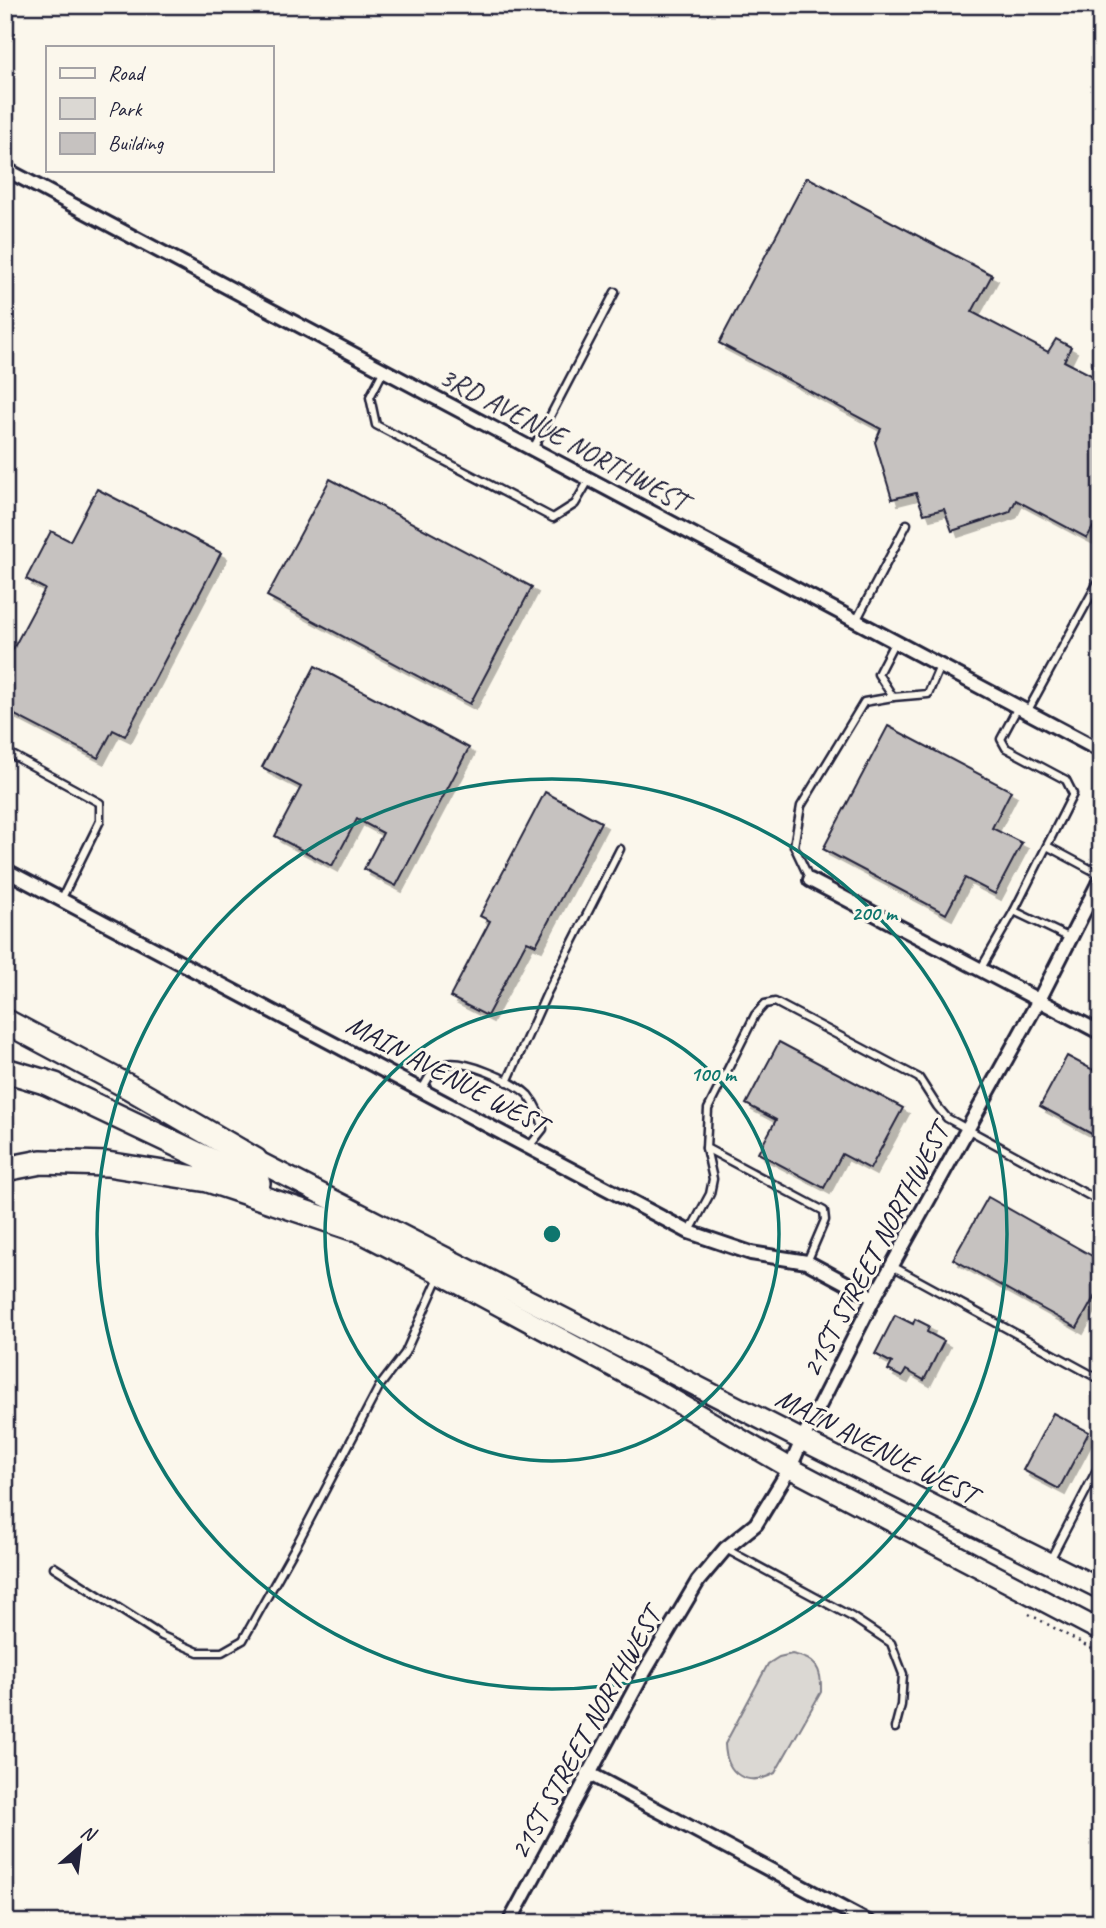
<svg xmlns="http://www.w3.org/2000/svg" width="1106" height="1928" viewBox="0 0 1106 1928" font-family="Caveat,sans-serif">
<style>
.green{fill:#dbd8d3;stroke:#7e7d87;stroke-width:2}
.building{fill:#c6c2c0;stroke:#22223b;stroke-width:2;filter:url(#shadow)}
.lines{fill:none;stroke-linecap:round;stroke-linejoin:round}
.service-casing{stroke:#22223b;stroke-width:11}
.minor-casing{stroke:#22223b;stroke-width:18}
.primary-casing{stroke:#22223b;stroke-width:24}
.motorway-casing{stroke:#22223b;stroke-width:28}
.path{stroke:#22223b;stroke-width:2.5;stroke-dasharray:2 5;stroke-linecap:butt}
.service{stroke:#fbf7ec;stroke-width:6}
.minor{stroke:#fbf7ec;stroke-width:12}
.primary{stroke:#fbf7ec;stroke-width:19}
.motorway{stroke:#fbf7ec;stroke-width:23}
.ring{fill:none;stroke:#0f766e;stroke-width:3.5}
.labels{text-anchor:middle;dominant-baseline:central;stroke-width:6;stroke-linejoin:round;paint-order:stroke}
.street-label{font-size:28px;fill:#22223b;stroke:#fbf7ec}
.centre{fill:#0f766e;stroke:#fbf7ec;stroke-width:3.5}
.ring-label{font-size:21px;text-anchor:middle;font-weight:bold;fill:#0f766e;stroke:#fbf7ec;stroke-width:6;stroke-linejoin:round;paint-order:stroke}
</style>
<defs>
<filter id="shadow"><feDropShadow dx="6" dy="6" stdDeviation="0" flood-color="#0004"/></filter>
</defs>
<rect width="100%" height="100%" fill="#fbf7ec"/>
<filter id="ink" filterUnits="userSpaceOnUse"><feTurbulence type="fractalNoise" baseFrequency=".0143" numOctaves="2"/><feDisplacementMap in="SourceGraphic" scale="14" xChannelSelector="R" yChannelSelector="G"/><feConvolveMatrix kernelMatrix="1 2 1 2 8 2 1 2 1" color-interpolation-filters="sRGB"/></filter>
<g filter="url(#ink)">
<path class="green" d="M792,1654C816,1659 822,1668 821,1692L775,1773C747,1788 726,1775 725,1744L768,1664L779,1657Z"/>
<g class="building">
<polygon points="807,177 992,275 972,312 1048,352 1056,339 1071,347 1064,361 1101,380 1101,513 1087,538 1016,500 1010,512 952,531 944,509 924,514 916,493 892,499 875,442 881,429 719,343"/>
<polygon points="330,479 532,587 470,704 267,596"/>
<polygon points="97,489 221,553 125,736 113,730 98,758 5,710 5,687 11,676 5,672 5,664 45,589 26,579 51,531 70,541"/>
<polygon points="315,666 469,748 396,886 364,869 383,833 357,819 332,866 275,836 301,787 262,767"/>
<polygon points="888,726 1011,791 992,828 1022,843 995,894 965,878 946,914 823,849"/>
<polygon points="545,792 601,822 536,945 527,941 487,1016 450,997 490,921 480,916"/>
<polygon points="779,1042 903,1108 870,1169 842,1154 824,1188 758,1153 776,1120 746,1104"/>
<polygon points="1067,1056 1101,1074 1101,1139 1040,1106"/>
<polygon points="988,1197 1101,1261 1101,1285 1077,1328 953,1259"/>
<polygon points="895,1315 913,1324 915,1319 929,1326 927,1332 944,1341 924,1380 906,1370 902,1377 888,1370 892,1363 875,1354"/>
<polygon points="1053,1413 1089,1432 1059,1489 1023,1470"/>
</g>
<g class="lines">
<g class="service-casing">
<g id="service">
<polyline points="384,370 370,397 376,425 553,518 575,504 589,480"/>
<polyline points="533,449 615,292"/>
<polyline points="856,621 907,524"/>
<polyline points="895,641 878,674 893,697 928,694 940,666"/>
<polyline points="1027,712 1101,577"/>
<polyline points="5,751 100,803 100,821 61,900"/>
<polyline points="1047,846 1101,875"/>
<polyline points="810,880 794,846 801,806 864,702 893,697"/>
<polyline points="1014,911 1070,938"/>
<polyline points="980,970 1014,911 1073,794 1066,780 1006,748 1001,739 1018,707"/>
<polyline points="507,1082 547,993 620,849"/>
<path d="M422,1090C427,1080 432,1070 443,1065C461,1057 514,1081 528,1095C537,1106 541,1116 543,1129L528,1148"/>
<polyline points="706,1148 824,1211 825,1220 807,1262"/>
<polyline points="690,1231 710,1194 713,1179 706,1148 708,1109 755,1015 765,1004 775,1002 919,1078 937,1106 947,1118 1101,1202"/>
<polyline points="892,1266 1101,1380"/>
<polyline points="726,1549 852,1617 891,1643 903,1674 901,1705 895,1728"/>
<polyline points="1050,1560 1101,1462"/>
<polyline points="54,1567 162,1636 198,1652 222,1652 243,1640 298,1542 379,1387 405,1353 440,1275"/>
</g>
</g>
<g class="minor-casing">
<g id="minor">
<polyline points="5,169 1101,751"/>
<polyline points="5,870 689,1232 751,1253 807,1262 874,1298"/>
<polyline points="810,880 1101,1033"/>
<polyline points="588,1773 870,1923"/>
<polyline points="509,1923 643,1674 698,1581 725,1549 756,1524 790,1468 802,1440 874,1298 1039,1000 1101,878"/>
</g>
</g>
<g class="primary-casing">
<g id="primary">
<polyline points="255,1160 802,1440 1101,1589"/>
<polyline points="352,1228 441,1274 656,1390 790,1468 1101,1631"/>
</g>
</g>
<g class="motorway-casing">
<g id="motorway">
<polyline points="5,1021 129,1087 255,1160"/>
<polyline points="5,1070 55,1085"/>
<polyline points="43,1081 258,1183"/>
<polyline points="5,1169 41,1162 107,1164 208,1180 352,1228"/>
</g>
</g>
<polyline class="path" points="1029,1614 1101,1654"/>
<use href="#service" class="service"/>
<use href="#minor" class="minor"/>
<use href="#primary" class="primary"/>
<use href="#motorway" class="motorway"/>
</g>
</g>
<g class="ring">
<circle cx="552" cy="1234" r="227"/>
<circle cx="552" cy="1234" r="455"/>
</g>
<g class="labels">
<g class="street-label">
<text transform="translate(564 438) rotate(28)">3RD AVENUE NORTHWEST</text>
<text transform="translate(447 1074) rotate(28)">MAIN AVENUE WEST</text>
<text transform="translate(875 1250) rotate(-62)">21ST STREET NORTHWEST</text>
<text transform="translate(877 1446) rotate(27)">MAIN AVENUE WEST</text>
<text transform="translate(585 1733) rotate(-61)">21ST STREET NORTHWEST</text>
</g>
</g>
<circle cx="552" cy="1234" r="10" class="centre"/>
<g class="ring-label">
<text x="874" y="920">200 m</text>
<text x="713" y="1081">100 m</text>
</g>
<rect width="1106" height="1928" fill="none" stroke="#fbf7ec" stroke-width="28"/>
<rect x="14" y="14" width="1078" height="1900" fill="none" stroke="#22223b" stroke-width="2.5" filter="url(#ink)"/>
<rect x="46" y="46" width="228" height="126" fill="#fbf7ec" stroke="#a4a2a5" stroke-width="2"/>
<rect x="60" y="68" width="35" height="10" fill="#fbf7ec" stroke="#a4a2a5" stroke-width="2"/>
<text x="108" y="80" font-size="21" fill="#22223b">Road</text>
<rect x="60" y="98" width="35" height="21" fill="#dbd8d3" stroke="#a4a2a5" stroke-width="2"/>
<text x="108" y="116" font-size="21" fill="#22223b">Park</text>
<rect x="60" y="133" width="35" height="21" fill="#c6c2c0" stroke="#a4a2a5" stroke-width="2"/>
<text x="108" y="150" font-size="21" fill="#22223b">Building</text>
<g transform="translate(80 1847) rotate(28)" stroke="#fbf7ec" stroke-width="5" paint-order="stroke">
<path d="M0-5L12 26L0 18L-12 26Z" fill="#22223b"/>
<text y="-10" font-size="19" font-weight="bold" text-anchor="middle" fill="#22223b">N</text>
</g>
</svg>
